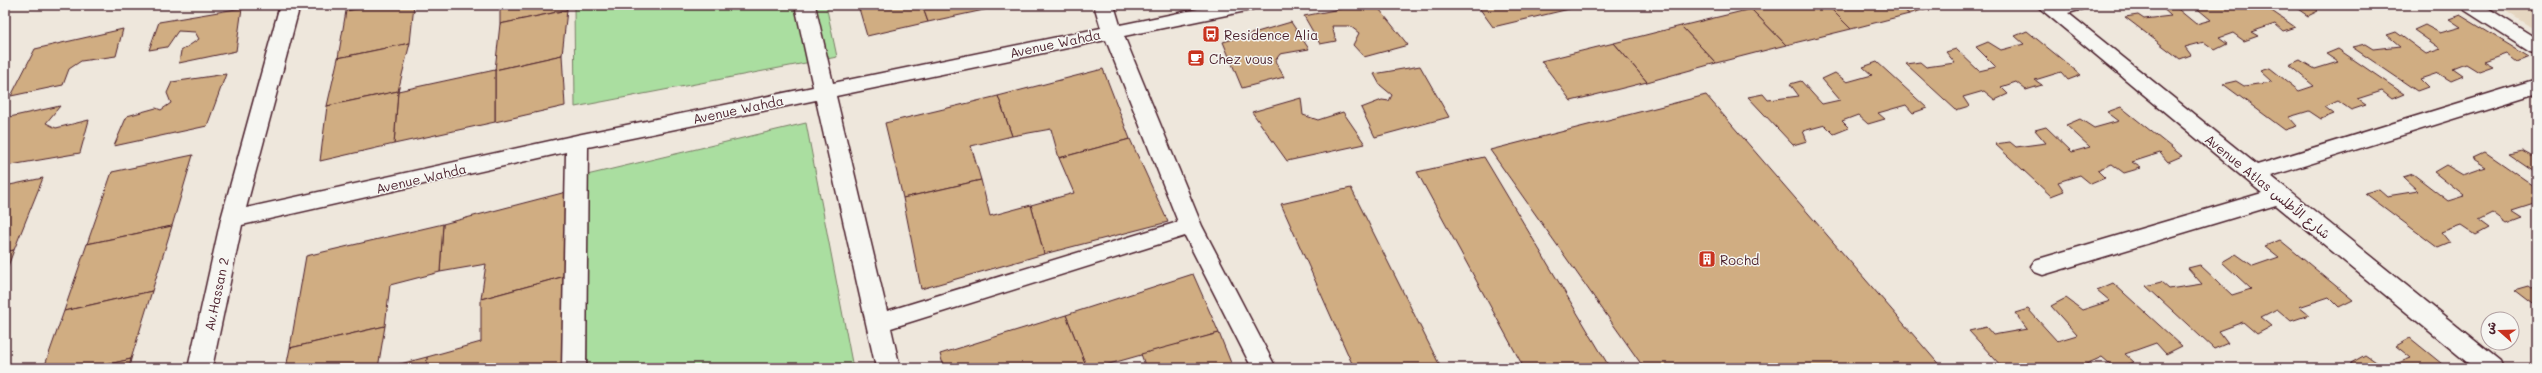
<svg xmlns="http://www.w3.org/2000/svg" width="2542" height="373" viewBox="0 0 2542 373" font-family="Mali,'Playpen Sans Arabic',sans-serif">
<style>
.built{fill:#e5d6c1}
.green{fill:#aadea0;stroke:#7a7e66}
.building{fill:#d0ad82;stroke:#4a1f2b}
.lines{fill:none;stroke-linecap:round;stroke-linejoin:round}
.minor-casing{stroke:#4a1f2b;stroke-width:3}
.minor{fill:#f6f6f2;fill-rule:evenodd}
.labels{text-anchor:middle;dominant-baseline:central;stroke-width:3;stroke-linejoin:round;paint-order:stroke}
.poi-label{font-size:13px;fill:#4a1f2b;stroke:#f6f6f2;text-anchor:start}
.street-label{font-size:13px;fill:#4a1f2b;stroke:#f6f6f2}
</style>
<rect width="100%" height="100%" fill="#eee7dc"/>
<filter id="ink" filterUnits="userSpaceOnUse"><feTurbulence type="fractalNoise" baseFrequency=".025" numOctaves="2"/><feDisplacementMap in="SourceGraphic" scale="8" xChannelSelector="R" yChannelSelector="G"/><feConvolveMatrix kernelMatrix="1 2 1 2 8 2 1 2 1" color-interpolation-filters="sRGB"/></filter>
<g filter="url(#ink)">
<polygon class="built" points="2496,5 2537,5 2537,31"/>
<g class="green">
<polygon points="574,5 826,5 837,57 575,107"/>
<polygon points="806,123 853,368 587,368 587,175"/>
</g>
<g class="building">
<polygon points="347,5 377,5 346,11"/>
<polygon points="377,5 414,5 410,43 338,58 346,11"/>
<polygon points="500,5 567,5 567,10 500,24"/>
<polygon points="858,5 922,5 928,22 867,36"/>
<polygon points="922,5 1007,5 928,22"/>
<polygon points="1360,5 1376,5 1408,45 1364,57 1353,45 1359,33 1350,26 1332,26 1336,41 1320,44 1304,16"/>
<polygon points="1477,5 1562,5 1565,10 1493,27"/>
<polygon points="1562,5 1584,5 1565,10"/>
<polygon points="1766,5 1827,5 1851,29 1786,45 1751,9"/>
<polygon points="1827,5 1898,5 1909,14 1851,29"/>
<polygon points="1898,5 1938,5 1909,14"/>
<polygon points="2173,5 2196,24 2211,20 2193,5 2263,5 2295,27 2283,31 2275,24 2251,32 2258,36 2244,41 2233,33 2219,38 2227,44 2215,50 2204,42 2185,47 2191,55 2180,59 2125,17 2138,15 2144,19 2171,16 2160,6"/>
<polygon points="2292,5 2312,5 2318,11 2308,16"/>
<polygon points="242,8 236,51 179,63 181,51 199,39 195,32 178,31 167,47 149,50 159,22"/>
<polygon points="1751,9 1786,45 1716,63 1681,26"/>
<polygon points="567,10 562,55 495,70 500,24"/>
<polygon points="2460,15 2529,57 2517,62 2507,54 2484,62 2493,67 2479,72 2466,64 2453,69 2463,76 2451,81 2438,73 2420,79 2428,87 2417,91 2352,47 2365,44 2373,49 2400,46 2387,35 2396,32 2426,54 2441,49 2414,30 2425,25 2440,33 2461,27 2449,19"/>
<polygon points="1291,22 1309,49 1280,54 1275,61 1284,77 1242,88 1223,42"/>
<polygon points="1681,26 1716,63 1647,82 1614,43"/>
<polygon points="123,29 116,56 81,61 69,69 63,85 11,96 35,49"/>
<polygon points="2027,31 2081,75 2068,80 2061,72 2035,80 2042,85 2026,90 2016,82 2001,87 2008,94 1995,100 1984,91 1963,97 1969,106 1956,110 1906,64 1920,62 1926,67 1955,63 1946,52 1956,49 1979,71 1996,67 1976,47 1988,42 2001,50 2024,44 2015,36"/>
<polygon points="410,43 398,91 327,106 338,58"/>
<polygon points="1614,43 1647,82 1571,101 1541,61"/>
<polygon points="2338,49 2404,94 2392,99 2382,91 2357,99 2366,105 2351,110 2338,101 2325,107 2334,114 2321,119 2309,111 2289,117 2297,126 2285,130 2223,84 2236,81 2244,86 2272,82 2260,71 2270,68 2299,91 2314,86 2289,65 2300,60 2315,69 2338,62 2326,54"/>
<polygon points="562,55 565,106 495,122 495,70"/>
<polygon points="1877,62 1927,108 1913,113 1906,105 1878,113 1885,119 1868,124 1858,115 1842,121 1849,128 1834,134 1825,125 1803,131 1807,141 1793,145 1748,97 1763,94 1768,100 1799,96 1790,84 1801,81 1822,104 1840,100 1822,79 1835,73 1847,82 1872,75 1863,67"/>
<polygon points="1420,66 1449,117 1375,137 1361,108 1382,100 1389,101 1392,95 1380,85 1374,74"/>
<polygon points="1103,69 1130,139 1059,158 1051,129 1012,136 998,96"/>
<polygon points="495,70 495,122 394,144 398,91"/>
<polygon points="226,74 207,126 114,146 127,116 156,108 161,110 171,103 167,93 172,82"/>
<polygon points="398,91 394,144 320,161 327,106"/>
<polygon points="1706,95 1942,368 1644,368 1490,150"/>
<polygon points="998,96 1012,136 971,146 981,180 903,198 885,123"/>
<polygon points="1301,98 1303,115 1318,120 1343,112 1365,144 1287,161 1252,112"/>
<polygon points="60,106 46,123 56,128 89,120 80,153 5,166 5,118"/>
<polygon points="2121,107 2182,156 2168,162 2160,153 2132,162 2141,168 2124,173 2112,164 2097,170 2105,178 2091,184 2080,175 2058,182 2064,191 2051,196 1995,144 2010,142 2016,147 2046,143 2035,130 2046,127 2072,152 2090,147 2066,125 2080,119 2094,128 2119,121 2107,112"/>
<polygon points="1130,139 1168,222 1044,254 1031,205 1074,193 1059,158"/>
<polygon points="2522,151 2531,156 2537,156 2537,174 2508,154"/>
<polygon points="2485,152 2537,188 2537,203 2512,211 2523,218 2507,224 2492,213 2478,220 2489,228 2476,235 2461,225 2441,232 2450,243 2438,248 2365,193 2379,189 2387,196 2418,191 2403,177 2413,174 2448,201 2464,196 2434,172 2446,165 2463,175 2486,167 2472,158"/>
<polygon points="193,155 172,226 87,244 112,172"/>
<polygon points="1484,157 1610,368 1524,368 1417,172"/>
<polygon points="43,178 14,250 5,252 5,186"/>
<polygon points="981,180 990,216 1031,205 1044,254 921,289 903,198"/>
<polygon points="1351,188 1441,368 1354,368 1281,204"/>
<polygon points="570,191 569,275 481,299 486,264 440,272 443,224"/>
<polygon points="443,224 440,272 390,285 385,326 290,348 306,256"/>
<polygon points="172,226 152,291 64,311 87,244"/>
<polygon points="2280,240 2353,300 2339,307 2329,297 2299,307 2309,315 2291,321 2277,309 2261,317 2272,326 2257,334 2243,322 2219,331 2228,343 2214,349 2146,286 2161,282 2169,289 2202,284 2188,268 2200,265 2232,295 2251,289 2222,262 2236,254 2253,266 2279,257 2265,246"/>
<polygon points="14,250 5,274 5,252"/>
<polygon points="1193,274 1219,333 1095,368 1087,368 1066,315"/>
<polygon points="569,275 572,368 426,368 427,357 481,342 481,299"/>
<polygon points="2113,283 2182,346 2166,354 2156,343 2125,354 2134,362 2118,368 2115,368 2102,357 2084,365 2087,368 2003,368 1969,331 1986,327 1993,335 2027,329 2015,313 2028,309 2057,341 2077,335 2051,306 2066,298 2082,310 2110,301 2097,290"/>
<polygon points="2529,286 2537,292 2537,307 2515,290"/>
<polygon points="152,291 131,359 92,368 44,368 64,311"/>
<polygon points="1066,315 1087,368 944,368 940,354"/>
<polygon points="385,326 378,368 286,368 290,348"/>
<polygon points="1219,333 1233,368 1146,368 1141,354"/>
<polygon points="2410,338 2447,368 2384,368 2411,358 2396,346"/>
<polygon points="2365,355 2384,368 2356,368 2351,363"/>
<polygon points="427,357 426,368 385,368"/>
<polygon points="131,359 129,368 92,368"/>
</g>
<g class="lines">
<g class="minor-casing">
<g id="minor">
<path d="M280,5H300L246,208L577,135L813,87L795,5H815L833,83L1101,28L1094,5H1114L1120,25L1217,5H1256L1253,9L1246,11L1124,36L1202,226L1276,368H1252L1185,236L891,328L900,368H876L816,100L588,147L586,368H562L566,152L242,225L212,368H188L221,219ZM1106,40L1178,222L887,311L836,96Z"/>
<polygon points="2036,5 2086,5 2083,9 2068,13 2257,165 2537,79 2537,93 2271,176 2500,361 2503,368 2474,368 2276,205 2043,275 2035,272 2031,266 2035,260 2262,193"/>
<polygon points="2460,5 2483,5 2537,39 2537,54 2530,52 2463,9"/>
</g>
</g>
<use href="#minor" class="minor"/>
</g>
</g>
<defs>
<g id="bus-square" transform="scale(0.9)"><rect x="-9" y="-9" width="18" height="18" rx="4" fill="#c8321e" stroke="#f6f6f2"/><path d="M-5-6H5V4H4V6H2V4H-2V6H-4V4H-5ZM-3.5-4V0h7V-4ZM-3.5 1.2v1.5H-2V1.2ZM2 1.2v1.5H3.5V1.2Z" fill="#fff"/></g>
<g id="cafe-square" transform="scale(0.9)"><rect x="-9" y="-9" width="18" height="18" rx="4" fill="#c8321e" stroke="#f6f6f2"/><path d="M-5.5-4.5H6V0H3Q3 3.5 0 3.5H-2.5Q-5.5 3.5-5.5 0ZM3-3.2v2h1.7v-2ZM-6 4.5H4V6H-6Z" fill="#fff"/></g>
<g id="building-square" transform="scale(0.9)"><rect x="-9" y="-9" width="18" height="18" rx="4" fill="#c8321e" stroke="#f6f6f2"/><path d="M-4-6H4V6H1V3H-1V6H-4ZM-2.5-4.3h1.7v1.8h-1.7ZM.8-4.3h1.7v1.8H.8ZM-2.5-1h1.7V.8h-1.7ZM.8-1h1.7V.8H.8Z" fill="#fff"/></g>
</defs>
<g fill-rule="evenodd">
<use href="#bus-square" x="1211" y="34"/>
<use href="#cafe-square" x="1196" y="58"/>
<use href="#building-square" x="1707" y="259"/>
</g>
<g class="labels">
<g class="poi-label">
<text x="1224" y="34">Residence Alia</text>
<text x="1209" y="58">Chez vous</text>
<text x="1720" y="259">Rochd</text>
</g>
<g class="street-label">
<text transform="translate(1055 43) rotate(-12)">Avenue Wahda</text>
<text transform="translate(738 109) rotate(-12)">Avenue Wahda</text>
<text transform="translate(421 178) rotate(-13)">Avenue Wahda</text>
<text transform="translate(2268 186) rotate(39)">Avenue Atlas شارع الأطلس</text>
<text transform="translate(216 294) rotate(-78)">Av.Hassan 2</text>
</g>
</g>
<rect width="2542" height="373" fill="none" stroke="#f6f6f2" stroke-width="20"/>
<rect x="10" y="10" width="2522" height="353" fill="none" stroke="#4a1f2b" stroke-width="1.5" filter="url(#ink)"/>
<g transform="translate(2500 331) rotate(290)"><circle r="19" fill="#f6f6f2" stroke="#b1a0a2"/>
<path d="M0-3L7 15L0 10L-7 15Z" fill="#c8321e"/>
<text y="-6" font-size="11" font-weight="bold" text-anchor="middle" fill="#4a1f2b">ش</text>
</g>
</svg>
